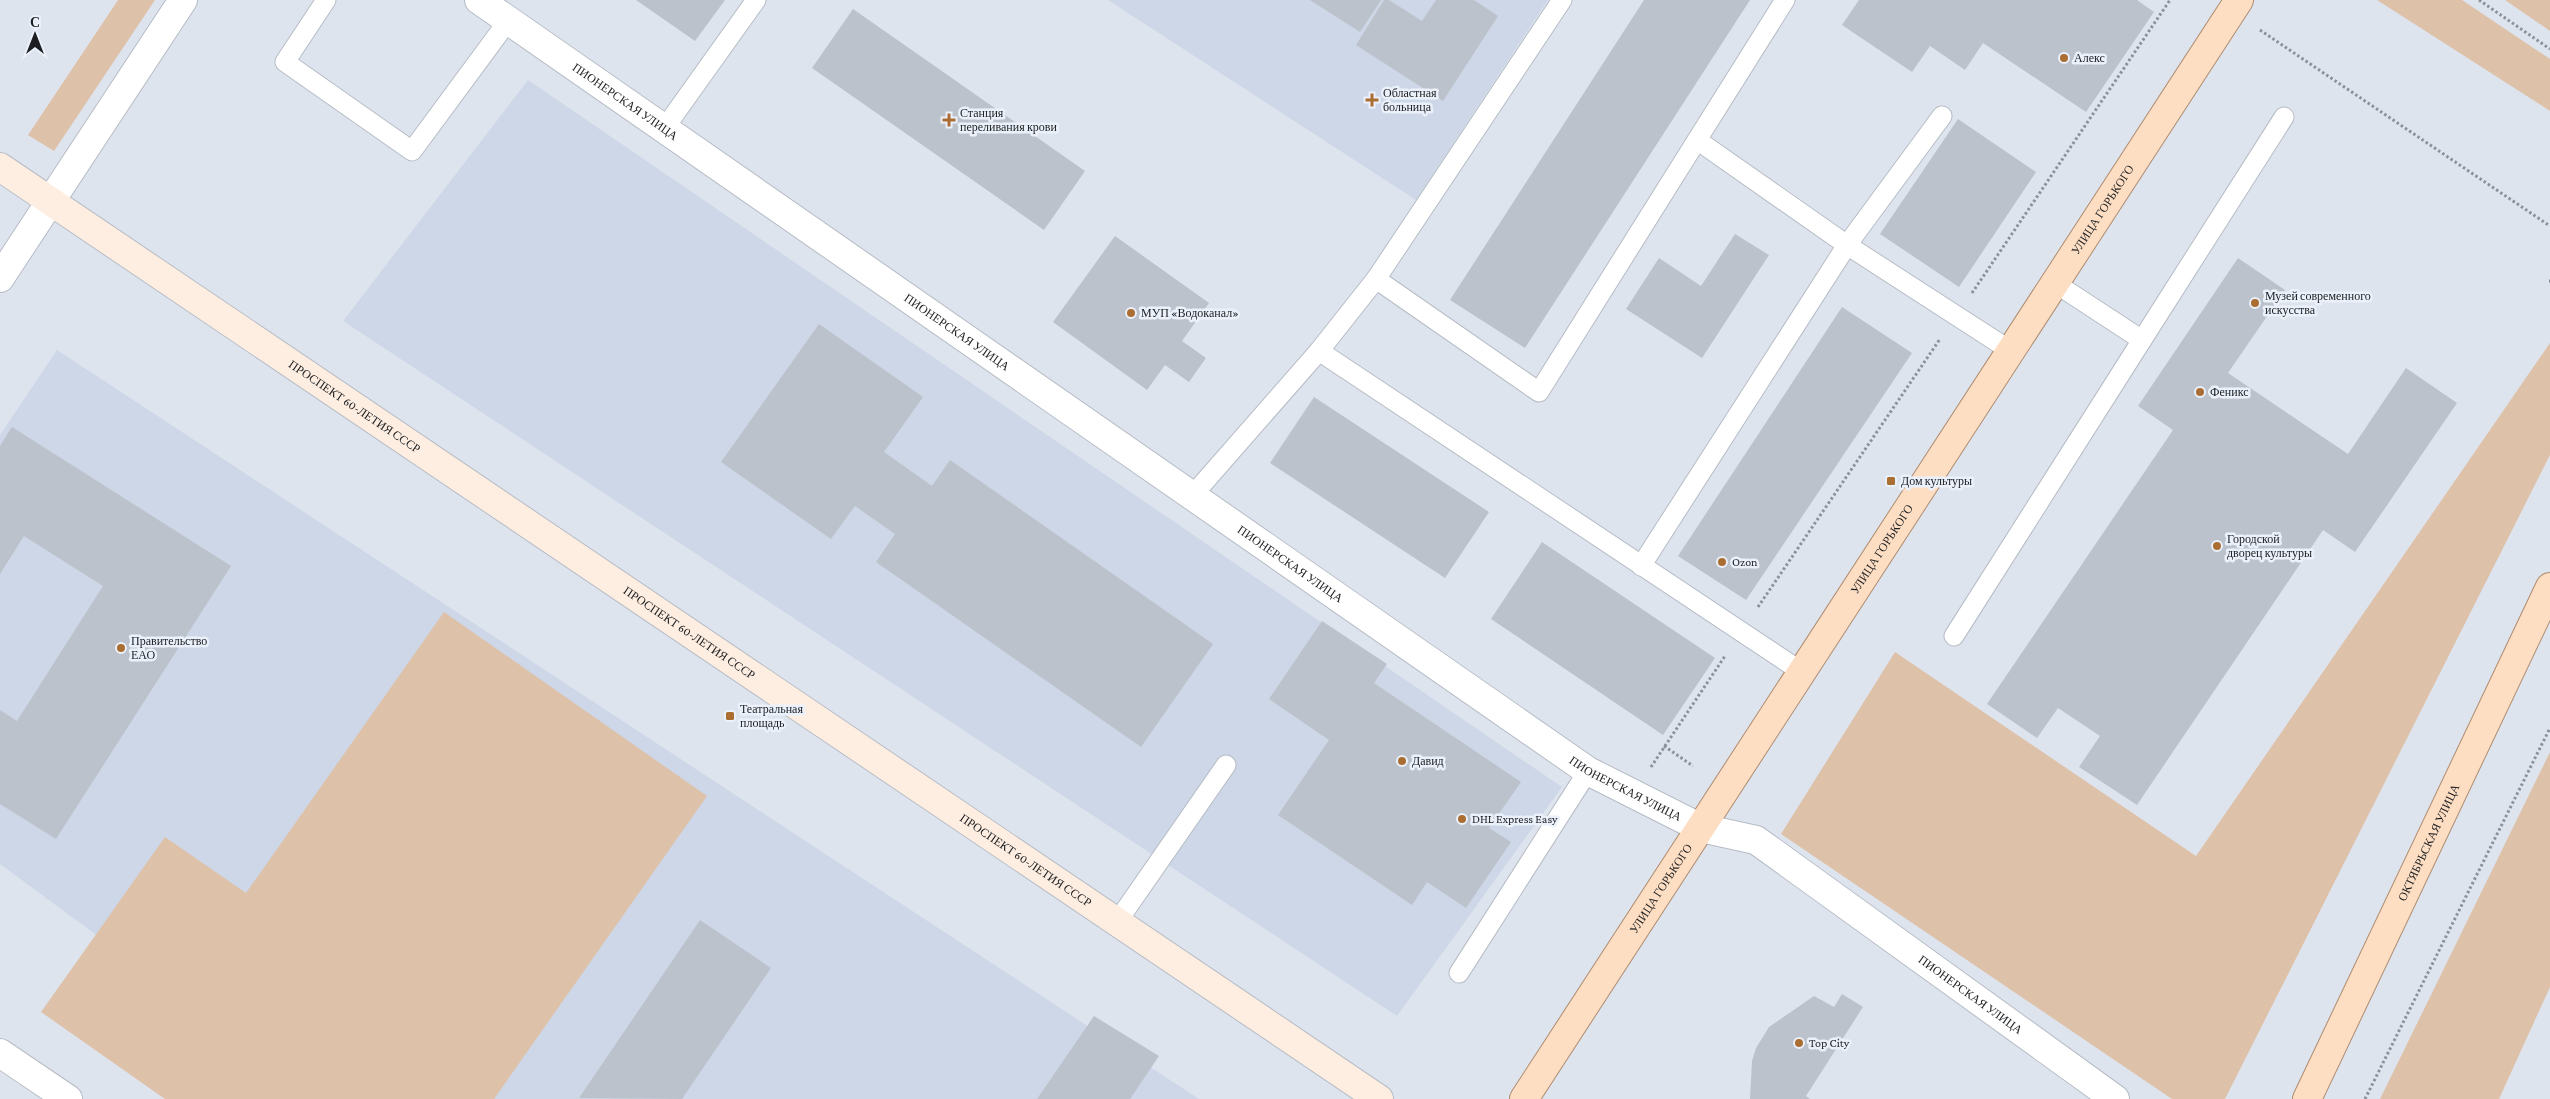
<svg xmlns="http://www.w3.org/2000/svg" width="2550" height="1099" viewBox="0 0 2550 1099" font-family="'Crimson Pro',serif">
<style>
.built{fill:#cdd7e7}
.green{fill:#dec1a9}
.building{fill:#bcc2cb}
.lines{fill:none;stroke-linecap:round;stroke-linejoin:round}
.lane-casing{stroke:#b6bcc5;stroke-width:21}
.street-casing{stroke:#b6bcc5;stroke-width:30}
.secondary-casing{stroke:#b6bcc5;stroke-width:30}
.primary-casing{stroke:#ae8c70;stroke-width:30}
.path{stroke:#8c9198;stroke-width:3;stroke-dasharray:2.5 2.5;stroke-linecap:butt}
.lane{stroke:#fff;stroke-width:19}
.street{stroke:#fff;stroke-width:28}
.secondary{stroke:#feeee1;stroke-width:28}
.primary{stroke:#fddec3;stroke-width:28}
.poi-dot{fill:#ab6e32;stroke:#ebf1fb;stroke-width:2}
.labels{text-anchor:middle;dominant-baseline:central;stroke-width:5;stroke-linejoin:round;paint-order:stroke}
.poi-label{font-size:12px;fill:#1c1e21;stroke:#ebf1fb;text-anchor:start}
.street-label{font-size:12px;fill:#1c1e21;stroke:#ebf1fb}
</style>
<rect width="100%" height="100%" fill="#dee4ee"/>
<g class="built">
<polygon points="1108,0 1548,0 1416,200"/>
<polygon points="528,80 1562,787 1397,1016 343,321"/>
<polygon points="57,350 1199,1099 319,1099 0,864 0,435"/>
</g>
<g class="green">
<polygon points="118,0 155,0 54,151 28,135"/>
<polygon points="2377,0 2462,0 2550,59 2550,111"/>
<polygon points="2505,0 2550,0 2550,31"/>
<polygon points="2550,343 2550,455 2225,1099 2172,1099 1781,834 1895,652 2196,856"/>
<polygon points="444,612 707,796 494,1099 165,1099 41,1012 165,837 246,893"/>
<polygon points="2550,752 2550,987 2499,1099 2380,1099"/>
</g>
<g class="building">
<polygon points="636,0 725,0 695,41"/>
<polygon points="1310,0 1381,0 1360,32"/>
<polygon points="1384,0 1389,0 1422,21 1436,0 1474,0 1498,16 1443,101 1356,45"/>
<polygon points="1644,0 1750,0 1525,348 1450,300"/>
<polygon points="1859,0 2137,0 2154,12 2086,112 1983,43 1965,70 1930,46 1912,72 1842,25"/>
<polygon points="853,9 1085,171 1044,230 812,68"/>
<polygon points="1958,119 2036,172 1959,287 1880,234"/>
<polygon points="1735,234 1769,255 1702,358 1626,309 1659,258 1701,286"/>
<polygon points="1115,236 1209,303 1182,341 1206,358 1189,382 1165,365 1147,390 1053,322"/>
<polygon points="2238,258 2285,290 2228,373 2348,454 2406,368 2457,403 2355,552 2323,530 2137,805 2079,767 2100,736 2058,708 2037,738 1987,704 2173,430 2138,406"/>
<polygon points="1842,307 1912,353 1746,600 1678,556"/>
<polygon points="819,324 923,397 884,452 932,486 950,460 1213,644 1141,747 876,562 895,534 855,506 831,539 721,462"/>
<polygon points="1314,397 1489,512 1445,578 1270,463"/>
<polygon points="12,427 231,566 56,839 0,804 0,710 17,721 103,586 24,536 0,574 0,446"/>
<polygon points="1542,542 1715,658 1663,735 1491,619"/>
<polygon points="1322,621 1387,664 1374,683 1521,782 1489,828 1511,842 1466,908 1427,882 1412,905 1278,815 1329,740 1269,699"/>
<polygon points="700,920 771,968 682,1099 579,1098"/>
<polygon points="1842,994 1863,1007 1806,1096 1810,1099 1750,1099 1752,1061 1756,1048 1769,1027 1814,996 1834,1007"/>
<polygon points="1094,1016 1159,1056 1130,1099 1037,1099"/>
</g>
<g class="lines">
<g class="lane-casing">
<g id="lane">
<polyline points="326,0 285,62 412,151 508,21"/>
<polyline points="1785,0 1697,140 1847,245 1942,116"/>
<polyline points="664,129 756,0"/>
<polyline points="1376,279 1539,392 1697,140"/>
<polyline points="2055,283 2142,340 2284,117"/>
<polyline points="1319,351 1376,279 1562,0"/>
<polyline points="1192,496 1319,351 1802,672"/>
<polyline points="1641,566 1847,245 2011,351"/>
<polyline points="1954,636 2142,340"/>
<polyline points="1117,922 1226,765"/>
<polyline points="1459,973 1588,771"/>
</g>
</g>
<g class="street-casing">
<g id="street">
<path id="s1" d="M479,0L1588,771L1701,828L1756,840L2115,1099"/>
<polyline points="0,278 183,0"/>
<polyline points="0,1053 68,1099"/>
</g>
</g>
<g class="secondary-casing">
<g id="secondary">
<path id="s2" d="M0,167L1379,1099"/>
</g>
</g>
<g class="primary-casing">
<g id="primary">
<path id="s3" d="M1524,1099L2239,0"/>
<path id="s4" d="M2307,1099L2550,587"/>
</g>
</g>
<g class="path">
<polyline points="2479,0 2550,49"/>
<polyline points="2260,30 2550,226"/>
<polyline points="2549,281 2550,281"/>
<polyline points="1972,293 2170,0"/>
<polyline points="1758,607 1940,339"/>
<polyline points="1664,746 1693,766"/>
<polyline points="1651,767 1725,656"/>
<polyline points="2365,1099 2550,728"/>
</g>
<use href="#lane" class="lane"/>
<use href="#street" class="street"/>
<use href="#secondary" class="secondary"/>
<use href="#primary" class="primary"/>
</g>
<g class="poi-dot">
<circle cx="2064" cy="58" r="5"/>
<path d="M1369.5 92.5h5v5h5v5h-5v5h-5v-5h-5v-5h5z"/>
<path d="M946.5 112.5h5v5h5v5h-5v5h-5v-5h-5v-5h5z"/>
<circle cx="2255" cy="303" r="5"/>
<circle cx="1131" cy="313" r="5"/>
<circle cx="2200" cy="392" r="5"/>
<rect x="1886" y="476" width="10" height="10" rx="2.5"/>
<circle cx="2217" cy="546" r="5"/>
<circle cx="1722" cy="562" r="5"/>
<circle cx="121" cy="648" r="5"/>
<rect x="725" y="711" width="10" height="10" rx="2.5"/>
<circle cx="1402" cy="761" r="5"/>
<circle cx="1462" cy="819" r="5"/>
<circle cx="1799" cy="1043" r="5"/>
</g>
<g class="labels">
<g class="poi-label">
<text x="2074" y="58">Алекс</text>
<text x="1383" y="93">Областная<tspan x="1383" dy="14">больница</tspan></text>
<text x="960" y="113">Станция<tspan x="960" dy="14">переливания крови</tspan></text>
<text x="2265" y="296">Музей современного<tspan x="2265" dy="14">искусства</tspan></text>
<text x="1141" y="313">МУП «Водоканал»</text>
<text x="2210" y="392">Феникс</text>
<text x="1901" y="481">Дом культуры</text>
<text x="2227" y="539">Городской<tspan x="2227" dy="14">дворец культуры</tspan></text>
<text x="1732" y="562">Ozon</text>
<text x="131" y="641">Правительство<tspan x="131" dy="14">ЕАО</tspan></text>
<text x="740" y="709">Театральная<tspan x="740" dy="14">площадь</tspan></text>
<text x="1412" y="761">Давид</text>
<text x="1472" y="819">DHL Express Easy</text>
<text x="1809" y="1043">Top City</text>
</g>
<g class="street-label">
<text stroke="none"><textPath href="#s1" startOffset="178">ПИОНЕРСКАЯ УЛИЦА</textPath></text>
<text stroke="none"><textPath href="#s3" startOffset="1061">УЛИЦА ГОРЬКОГО</textPath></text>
<text stroke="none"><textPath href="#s1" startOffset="582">ПИОНЕРСКАЯ УЛИЦА</textPath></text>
<text stroke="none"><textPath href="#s2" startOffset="428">ПРОСПЕКТ 60-ЛЕТИЯ СССР</textPath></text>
<text stroke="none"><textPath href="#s3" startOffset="656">УЛИЦА ГОРЬКОГО</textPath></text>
<text stroke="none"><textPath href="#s1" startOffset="988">ПИОНЕРСКАЯ УЛИЦА</textPath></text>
<text stroke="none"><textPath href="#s2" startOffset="832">ПРОСПЕКТ 60-ЛЕТИЯ СССР</textPath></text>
<text stroke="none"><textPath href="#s1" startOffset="1392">ПИОНЕРСКАЯ УЛИЦА</textPath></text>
<text stroke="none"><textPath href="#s4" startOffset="284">ОКТЯБРЬСКАЯ УЛИЦА</textPath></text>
<text stroke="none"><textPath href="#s2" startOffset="1238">ПРОСПЕКТ 60-ЛЕТИЯ СССР</textPath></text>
<text stroke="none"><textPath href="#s3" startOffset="251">УЛИЦА ГОРЬКОГО</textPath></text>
<text stroke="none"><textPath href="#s1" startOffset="1798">ПИОНЕРСКАЯ УЛИЦА</textPath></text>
</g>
</g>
<g transform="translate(35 35)" stroke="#ebf1fb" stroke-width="4" paint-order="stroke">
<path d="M0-4L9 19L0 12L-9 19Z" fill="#1c1e21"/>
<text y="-8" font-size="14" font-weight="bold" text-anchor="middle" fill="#1c1e21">С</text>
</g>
</svg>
